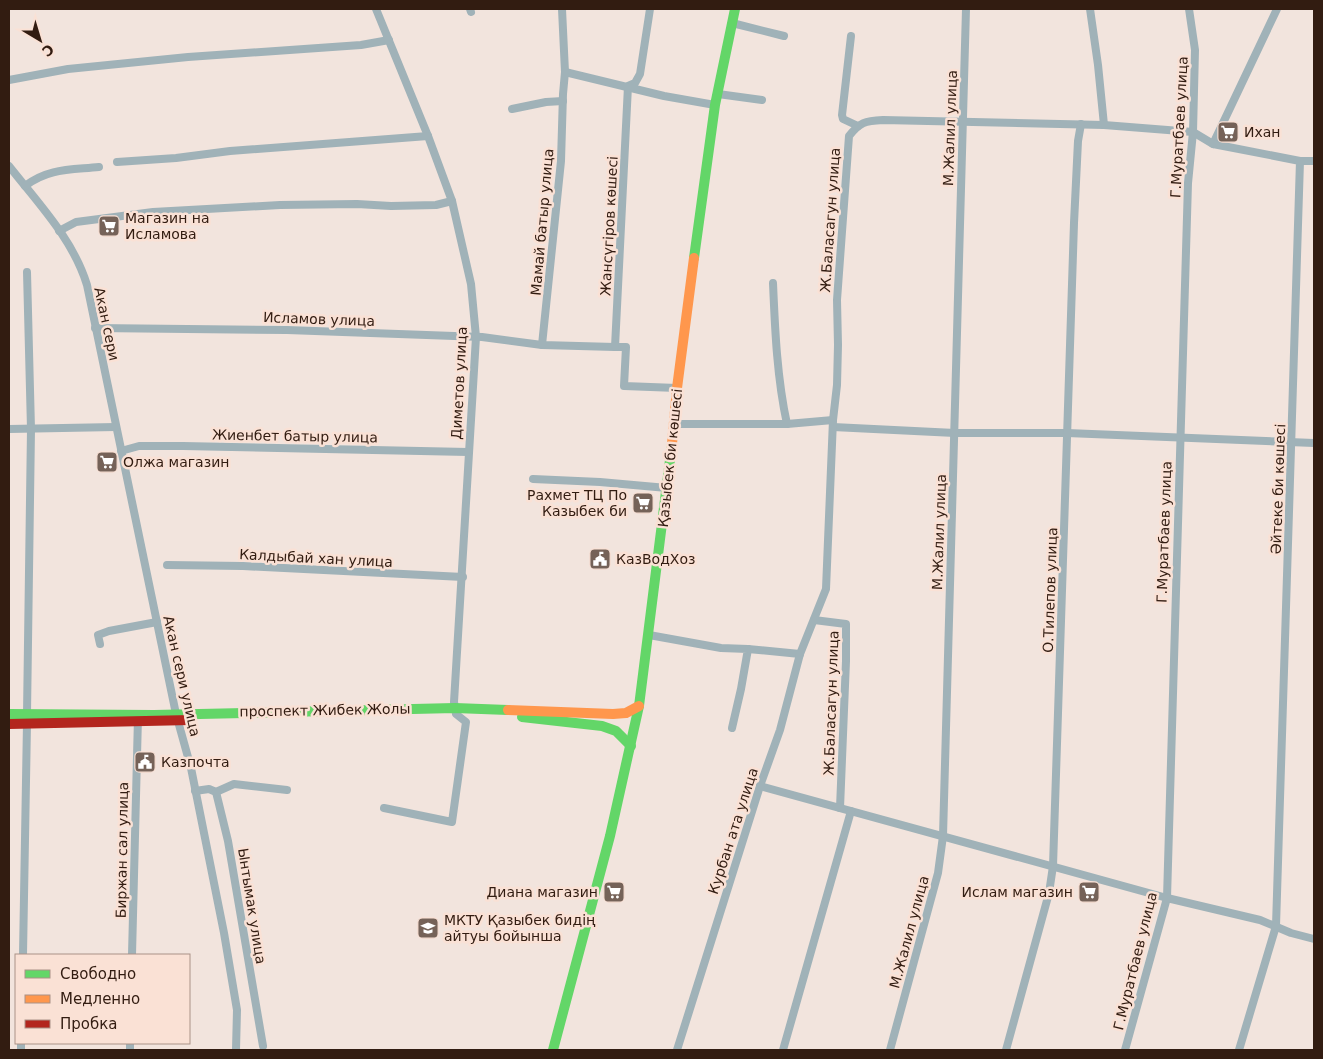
<svg xmlns="http://www.w3.org/2000/svg" width="1323" height="1059" viewBox="0 0 1323 1059" font-family="'DejaVu Sans',sans-serif">
<style>
.lines{fill:none;stroke-linecap:round;stroke-linejoin:round}
.street{stroke:#a0b2b8;stroke-width:8}
.fast{stroke:#63d668;stroke-width:10}
.slow{stroke:#ff974d;stroke-width:10}
.jam{stroke:#b3261e;stroke-width:10}
.labels{text-anchor:middle;dominant-baseline:central;stroke-width:5;stroke-linejoin:round;paint-order:stroke}
.street-label{font-size:14px;fill:#321c11;stroke:#fae1d5}
.poi-label{font-size:14px;fill:#321c11;stroke:#fae1d5;text-anchor:start}
</style>
<rect width="100%" height="100%" fill="#f2e4dd"/>
<g class="lines">
<g class="street">
<polyline points="376,9 428,136 452,201 471,284 476,337 454,702 456,714 466,722 452,822 384,808"/>
<polyline points="470,9 471,12"/>
<polyline points="650,9 640,74 635,83 628,86 615,347 626,347 624,386 677,388"/>
<polyline points="1090,9 1098,65 1104,125"/>
<polyline points="732,23 784,36"/>
<polyline points="851,36 842,115 843,119 858,126"/>
<polyline points="565,72 664,96 715,105"/>
<polyline points="9,80 68,69 188,57 361,45 389,40"/>
<polyline points="718,94 762,100"/>
<polyline points="512,109 546,102 563,101"/>
<polyline points="1213,144 1277,9"/>
<polyline points="1300,161 1314,161"/>
<polyline points="117,162 176,158 230,151 428,136"/>
<path d="M9,166C38,203 73,239 87,285L176,714L191,768L224,933L237,1010L236,1050"/>
<path d="M25,186C48,168 71,170 99,167"/>
<polyline points="59,231 76,222 153,212 280,205 357,204 391,206 436,205 452,201"/>
<path d="M773,283C775,330 777,378 787,424L833,420"/>
<polyline points="95,328 287,330 482,337 542,345 615,347"/>
<polyline points="542,345 561,161 563,94 565,72 562,9"/>
<polyline points="675,424 787,424"/>
<polyline points="833,427 955,433 1067,433 1314,443"/>
<polyline points="9,429 116,427"/>
<polyline points="121,451 139,446 183,446 468,452"/>
<polyline points="533,479 600,482 667,488"/>
<polyline points="167,565 243,566 463,577"/>
<polyline points="814,620 846,624 846,661 840,808"/>
<polyline points="649,635 721,648 748,649 741,689 732,728"/>
<polyline points="100,644 98,635 109,631 157,622"/>
<polyline points="748,649 800,654"/>
<polyline points="27,714 31,429 27,272"/>
<polyline points="760,786 1167,898 1260,920 1291,933 1314,939"/>
<polyline points="195,791 209,789 216,792 228,841 263,1046"/>
<polyline points="216,792 234,784 287,790"/>
<polyline points="23,955 27,723"/>
<polyline points="132,955 138,717"/>
<polyline points="21,1050 21,1043"/>
<polyline points="130,1050 130,1043"/>
<path d="M677,1050L760,786L780,730L800,654L826,589L833,420L837,385L838,345L837,300L849,136C860,122 865,121 883,120L1104,125L1193,132L1213,144L1300,161L1276,926L1239,1050"/>
<polyline points="783,1050 851,811"/>
<polyline points="890,1050 938,873 943,836 966,9"/>
<polyline points="1006,1050 1049,893 1053,866 1074,223 1078,141 1081,124"/>
<polyline points="1125,1050 1167,898 1188,183 1193,132 1195,50 1189,9"/>
</g>
<g class="fast">
<polyline points="694,258 715,105 735,9"/>
<polyline points="9,714 154,715 455,708 508,710"/>
<polyline points="522,717 602,726 616,731 631,746"/>
<polyline points="553,1050 610,836 639,706 672,444"/>
</g>
<g class="slow">
<polyline points="672,444 677,388 694,258"/>
<polyline points="508,710 613,714 626,713 639,706"/>
</g>
<polyline class="jam" points="9,724 191,720"/>
</g>
<defs>
<g id="supermarket-square" transform="scale(1.125)"><rect x="-9" y="-9" width="18" height="18" rx="4" fill="#756258" stroke="#fae1d5"/><path d="M-6-5.5h2.5l.6 2H6L4.5 2H-2.5L-4.4-4H-6ZM-1.5 3.2a1.3 1.3 0 1 0 .1 0ZM3 3.2a1.3 1.3 0 1 0 .1 0Z" fill="#fff"/></g>
<g id="civic-square" transform="scale(1.125)"><rect x="-9" y="-9" width="18" height="18" rx="4" fill="#756258" stroke="#fae1d5"/><path d="M-.6-6.5H3V-4.5H.6V-3L4-1V1h2V6H-6V1h2V-1L-.6-3ZM-1.2 2.5V6h2.4V2.5Z" fill="#fff"/></g>
<g id="university-square" transform="scale(1.125)"><rect x="-9" y="-9" width="18" height="18" rx="4" fill="#756258" stroke="#fae1d5"/><path d="M0-5L7-2L0 1L-7-2ZM-4 1L0 2.5L4 1V4Q0 6-4 4Z" fill="#fff"/></g>
</defs>
<g fill-rule="evenodd">
<use href="#supermarket-square" x="1228" y="132"/>
<use href="#supermarket-square" x="109" y="226"/>
<use href="#supermarket-square" x="107" y="462"/>
<use href="#supermarket-square" x="643" y="503"/>
<use href="#civic-square" x="600" y="559"/>
<use href="#civic-square" x="145" y="762"/>
<use href="#supermarket-square" x="614" y="892"/>
<use href="#supermarket-square" x="1089" y="892"/>
<use href="#university-square" x="428" y="928"/>
</g>
<g class="labels">
<g class="street-label">
<text transform="translate(1179 127) rotate(-87)">Г.Муратбаев улица</text>
<text transform="translate(950 128) rotate(-88)">М.Жалил улица</text>
<text transform="translate(830 220) rotate(-86)">Ж.Баласагун улица</text>
<text transform="translate(542 222) rotate(-85)">Мамай батыр улица</text>
<text transform="translate(609 226) rotate(-87)">Жансүгіров көшесі</text>
<text transform="translate(319 319) rotate(2)">Исламов улица</text>
<text transform="translate(107 324) rotate(78)">Акан сери</text>
<text transform="translate(459 383) rotate(-87)">Диметов улица</text>
<text transform="translate(295 436) rotate(1)">Жиенбет батыр улица</text>
<text transform="translate(670 458) rotate(-84)">Қазыбек би көшесі</text>
<text transform="translate(1278 489) rotate(-88)">Әйтеке би көшесі</text>
<text transform="translate(939 532) rotate(-88)">М.Жалил улица</text>
<text transform="translate(1164 532) rotate(-88)">Г.Муратбаев улица</text>
<text transform="translate(316 558) rotate(3)">Калдыбай хан улица</text>
<text transform="translate(1050 590) rotate(-88)">О.Тилепов улица</text>
<text transform="translate(182 676) rotate(77)">Акан сери улица</text>
<text transform="translate(831 703) rotate(-88)">Ж.Баласагун улица</text>
<text transform="translate(325 710) rotate(-1)">проспект Жибек Жолы</text>
<text transform="translate(733 831) rotate(-72)">Курбан ата улица</text>
<text transform="translate(122 850) rotate(-89)">Биржан сал улица</text>
<text transform="translate(252 906) rotate(81)">Ынтымак улица</text>
<text transform="translate(909 932) rotate(-75)">М.Жалил улица</text>
<text transform="translate(1135 961) rotate(-76)">Г.Муратбаев улица</text>
</g>
<g class="poi-label">
<text x="1244" y="132">Ихан</text>
<text x="125" y="218">Магазин на<tspan x="125" dy="16">Исламова</tspan></text>
<text x="123" y="462">Олжа магазин</text>
<text x="627" y="495" text-anchor="end">Рахмет ТЦ По<tspan x="627" dy="16">Казыбек би</tspan></text>
<text x="616" y="559">КазВодХоз</text>
<text x="161" y="762">Казпочта</text>
<text x="598" y="892" text-anchor="end">Диана магазин</text>
<text x="1073" y="892" text-anchor="end">Ислам магазин</text>
<text x="444" y="920">МКТУ Қазыбек бидің<tspan x="444" dy="16">айтуы бойынша</tspan></text>
</g>
</g>
<rect width="1323" height="1059" fill="none" stroke="#321c11" stroke-width="20"/>
<rect x="15" y="954" width="175" height="90" fill="#fae1d5" stroke="#aa9287"/>
<rect x="25" y="970" width="25" height="8" fill="#63d668" stroke="#aa9287"/>
<text x="60" y="979" font-size="15" fill="#321c11">Свободно</text>
<rect x="25" y="995" width="25" height="8" fill="#ff974d" stroke="#aa9287"/>
<text x="60" y="1004" font-size="15" fill="#321c11">Медленно</text>
<rect x="25" y="1020" width="25" height="8" fill="#b3261e" stroke="#aa9287"/>
<text x="60" y="1029" font-size="15" fill="#321c11">Пробка</text>
<g transform="translate(40 40) rotate(142)" stroke="#fae1d5" stroke-width="4" paint-order="stroke">
<path d="M0-4L9 19L0 12L-9 19Z" fill="#321c11"/>
<text y="-8" font-size="14" font-weight="bold" text-anchor="middle" fill="#321c11">С</text>
</g>
</svg>
